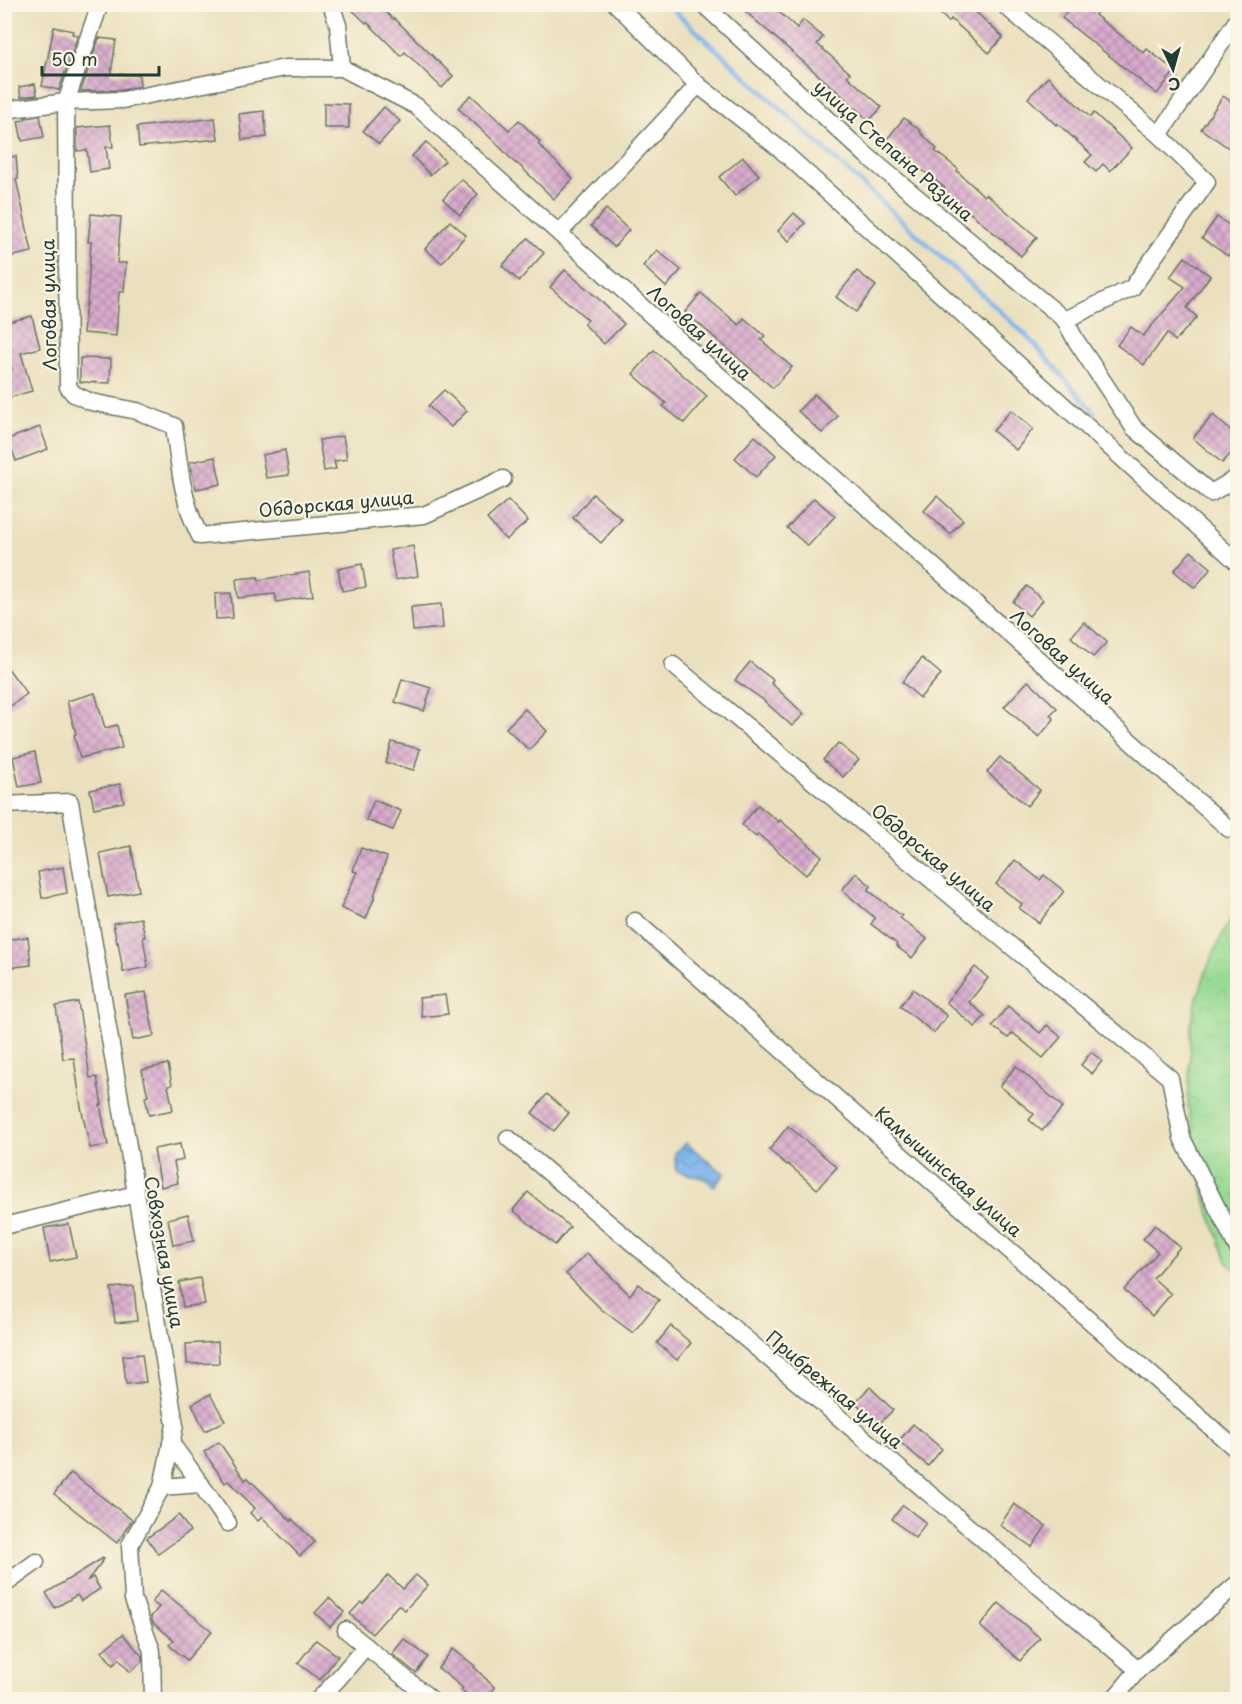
<svg xmlns="http://www.w3.org/2000/svg" width="1242" height="1704" viewBox="0 0 1242 1704" font-family="'Playpen Sans',sans-serif">
<style>
.park{fill:url(#park-crowns);stroke:#5a8b62;stroke-width:1.5}
.water{fill:url(#water-waves);stroke:#4e7890;stroke-width:1.5}
.lines{fill:none;stroke-linecap:round;stroke-linejoin:round}
.stream{stroke:#7db4ec;stroke-width:4.5}
.building{fill:url(#building-cross-hatch)}
.street-casing{stroke:#667664;stroke-width:19}
.street{stroke:#fff;stroke-width:16}
.labels{text-anchor:middle;dominant-baseline:central;stroke-width:4.5;stroke-linejoin:round;paint-order:stroke}
.street-label{font-size:18px;fill:#1f3d34;stroke:#fcf5e5}
</style>
<defs>
<pattern id="park-crowns" width="20" height="18" patternUnits="userSpaceOnUse" patternTransform="scale(1.5)"><rect width="20" height="18" fill="#94d991"/><path d="M2 6a3 3 0 1 1 6 0M12 15a3 3 0 1 1 6 0" fill="none" stroke="#7fbb7e"/></pattern>
<pattern id="water-waves" width="16" height="10" patternUnits="userSpaceOnUse" patternTransform="scale(1.5)"><rect width="16" height="10" fill="#7db4ec"/><path d="M0 5q4-4 8 0t8 0" fill="none" stroke="#6694c0"/></pattern>
<pattern id="building-cross-hatch" width="8" height="8" patternUnits="userSpaceOnUse" patternTransform="scale(1.5)"><rect width="8" height="8" fill="#d9abcd"/><path d="M0 0l8 8M0 8l8-8" fill="none" stroke="#af8ca7"/></pattern>
</defs>
<rect width="100%" height="100%" fill="#fcf5e5"/>
<filter id="ink" filterUnits="userSpaceOnUse"><feTurbulence type="fractalNoise" baseFrequency=".0167" numOctaves="2"/><feDisplacementMap in="SourceGraphic" scale="12" xChannelSelector="R" yChannelSelector="G"/><feConvolveMatrix kernelMatrix="1 2 1 2 8 2 1 2 1" color-interpolation-filters="sRGB"/></filter>
<filter id="wash" filterUnits="userSpaceOnUse"><feTurbulence type="fractalNoise" baseFrequency=".008" numOctaves="4" result="noise"/><feDisplacementMap in="SourceGraphic" scale="24" xChannelSelector="R" yChannelSelector="G"/><feGaussianBlur stdDeviation="1.35" result="paint"/><feColorMatrix in="noise" values="0 0 0 0 0 0 0 0 0 0 0 0 0 0 0 0 0 1.4 0 .05"/><feComposite in="paint" operator="in"/></filter>
<g filter="url(#wash)">
<rect width="100%" height="100%" fill="#ebe0bd"/>
<polygon class="park" points="1237,910 1237,1271 1230,1266 1226,1259 1206,1203 1188,1106 1191,1024 1197,999 1206,971 1226,926"/>
<polygon class="water" points="686,1143 725,1174 714,1186 705,1179 676,1171 675,1153"/>
<g class="lines">
<polyline class="stream" points="667,4 1029,338 1095,413"/>
</g>
<g id="blocks">
<g class="building">
<polygon points="346,4 377,4 393,19 394,18 453,76 442,88 405,52 401,56 367,22 366,23"/>
<polygon points="753,4 770,4 797,28 803,20 823,37 817,44 850,73 847,76 882,107 869,121 847,100 746,12"/>
<polygon points="930,4 967,4 1003,37 989,53 951,19 949,22"/>
<polygon points="1072,4 1103,4 1095,15 1144,53 1147,49 1175,71 1157,94 1062,18"/>
<polygon points="54,27 73,31 72,34 78,35 59,90 42,86"/>
<polygon points="99,38 116,40 111,74 139,75 140,86 122,90 81,91"/>
<polygon points="1048,77 1090,117 1094,113 1132,148 1110,171 1103,164 1096,172 1085,162 1092,155 1057,123 1056,125 1028,98"/>
<polygon points="35,84 37,95 21,97 19,87"/>
<polygon points="471,95 509,130 519,120 540,142 538,144 573,179 554,199 517,163 516,164 496,143 458,108"/>
<polygon points="1223,96 1238,106 1238,154 1201,129"/>
<polygon points="324,103 349,104 349,128 324,128"/>
<polygon points="384,107 400,121 379,144 363,131"/>
<polygon points="264,111 267,137 242,140 239,114"/>
<polygon points="40,116 44,137 22,141 18,121 25,120 25,118"/>
<polygon points="215,118 218,139 139,147 137,127"/>
<polygon points="904,118 921,131 920,132 937,149 935,151 958,169 957,171 984,196 986,194 1037,237 1021,256 954,199 950,203 940,194 945,188 911,161 913,159 887,139"/>
<polygon points="110,125 113,147 106,147 109,169 90,172 87,150 77,151 77,128"/>
<polygon points="426,142 445,161 430,175 412,156"/>
<polygon points="10,152 11,157 16,156 18,179 16,179 32,252 4,258 4,153"/>
<polygon points="743,157 759,175 735,196 719,177"/>
<polygon points="461,179 478,194 460,215 443,199"/>
<polygon points="606,209 629,230 614,247 591,226"/>
<polygon points="794,213 805,223 789,241 778,231"/>
<polygon points="91,214 121,217 117,263 126,263 124,292 119,292 116,336 83,333 86,304 87,305 91,242 88,242"/>
<polygon points="1217,217 1238,231 1238,241 1228,256 1202,238"/>
<polygon points="450,221 466,235 442,263 425,249"/>
<polygon points="528,238 544,253 519,281 502,266"/>
<polygon points="657,250 681,270 666,287 643,266"/>
<polygon points="1185,257 1210,276 1187,308 1197,317 1175,341 1167,333 1144,365 1117,345 1131,327 1143,336 1185,287 1170,277"/>
<polygon points="565,270 601,301 624,324 604,344 584,324 588,320 550,287"/>
<polygon points="857,271 876,286 856,312 836,297"/>
<polygon points="701,293 739,325 744,318 765,336 761,340 792,367 773,388 685,312"/>
<polygon points="32,316 40,348 21,353 32,391 4,399 4,371 12,369 4,341 4,323"/>
<polygon points="654,350 707,396 684,423 663,406 666,403 633,374"/>
<polygon points="80,358 111,359 110,383 80,382"/>
<polygon points="444,390 467,411 451,427 428,406"/>
<polygon points="814,394 838,416 822,433 798,411"/>
<polygon points="1011,410 1033,429 1016,450 993,431"/>
<polygon points="1213,415 1238,437 1238,446 1222,463 1193,438"/>
<polygon points="40,427 48,449 16,461 8,439"/>
<polygon points="343,436 347,459 334,461 336,469 324,471 319,440"/>
<polygon points="755,436 776,455 756,477 735,458"/>
<polygon points="285,450 289,475 266,478 262,455"/>
<polygon points="215,457 221,484 196,489 190,462"/>
<polygon points="593,494 622,519 601,543 573,518"/>
<polygon points="937,496 963,520 950,534 924,511"/>
<polygon points="814,498 835,516 808,546 787,528"/>
<polygon points="508,500 528,521 506,540 487,519"/>
<polygon points="413,546 418,576 395,580 390,550"/>
<polygon points="1191,551 1211,568 1195,588 1174,571"/>
<polygon points="362,564 366,587 342,591 338,569"/>
<polygon points="309,572 313,596 277,602 275,594 238,598 236,579 258,577 259,580"/>
<polygon points="1027,586 1043,600 1029,616 1013,602"/>
<polygon points="231,593 233,618 216,619 215,594"/>
<polygon points="441,604 443,628 413,631 411,607"/>
<polygon points="1084,622 1107,642 1093,657 1071,637"/>
<polygon points="922,658 941,674 920,698 902,682"/>
<polygon points="750,662 773,680 771,683 804,714 792,726 762,699 735,680"/>
<polygon points="4,663 27,694 4,711"/>
<polygon points="402,679 431,688 424,711 395,702"/>
<polygon points="1028,681 1057,708 1050,715 1054,719 1039,737 1004,707"/>
<polygon points="95,693 105,728 117,725 122,748 80,758 74,735 76,734 67,701"/>
<polygon points="525,709 547,731 529,750 506,728"/>
<polygon points="392,742 420,749 414,770 386,763"/>
<polygon points="838,743 859,760 843,777 823,760"/>
<polygon points="35,752 41,783 19,787 13,757"/>
<polygon points="1000,757 1040,790 1027,806 987,772"/>
<polygon points="120,784 124,802 94,808 90,790"/>
<polygon points="374,800 401,811 393,830 366,820"/>
<polygon points="758,805 779,822 780,820 822,856 806,875 758,834 756,837 742,825"/>
<polygon points="131,846 139,891 108,897 100,853"/>
<polygon points="361,848 387,857 374,896 375,896 366,919 341,908 357,872 353,871"/>
<polygon points="1015,860 1040,880 1044,875 1064,891 1039,923 1019,908 1022,904 996,884"/>
<polygon points="63,867 67,893 42,898 38,872"/>
<polygon points="856,873 871,886 868,890 902,916 900,918 927,939 912,958 896,946 897,944 871,924 875,918 842,890"/>
<polygon points="141,918 145,937 143,937 148,967 123,972 118,942 117,943 113,923"/>
<polygon points="28,937 31,965 7,968 4,940"/>
<polygon points="975,967 988,978 969,1002 985,1016 975,1027 946,1002"/>
<polygon points="913,989 947,1016 934,1033 900,1006"/>
<polygon points="146,992 154,1036 133,1040 125,995"/>
<polygon points="445,995 448,1014 422,1017 419,998"/>
<polygon points="78,1002 90,1078 97,1077 102,1105 100,1105 108,1145 90,1148 81,1107 74,1058 63,1059 56,1006"/>
<polygon points="1008,1006 1040,1033 1047,1025 1061,1037 1043,1058 1013,1033 1008,1038 992,1026"/>
<polygon points="1091,1052 1102,1061 1092,1074 1081,1065"/>
<polygon points="168,1064 172,1085 168,1086 173,1110 149,1115 145,1097 148,1096 142,1070"/>
<polygon points="1016,1066 1063,1107 1042,1131 1029,1120 1034,1114 1000,1086"/>
<polygon points="547,1094 569,1113 554,1131 532,1113"/>
<polygon points="788,1126 837,1167 817,1189 788,1164 787,1165 769,1150"/>
<polygon points="180,1144 183,1160 174,1162 178,1183 161,1187 154,1149"/>
<polygon points="528,1192 570,1227 555,1245 513,1210"/>
<polygon points="188,1214 194,1241 173,1245 168,1219"/>
<polygon points="69,1224 76,1257 50,1262 44,1228"/>
<polygon points="1155,1225 1180,1247 1153,1278 1171,1294 1152,1316 1124,1290 1158,1252 1143,1239"/>
<polygon points="587,1253 630,1295 638,1284 659,1300 633,1333 601,1309 566,1274"/>
<polygon points="200,1278 205,1304 183,1307 179,1282"/>
<polygon points="134,1286 137,1321 115,1323 111,1288"/>
<polygon points="671,1326 691,1343 677,1360 657,1343"/>
<polygon points="218,1342 219,1363 187,1364 186,1344"/>
<polygon points="142,1354 146,1382 126,1384 123,1356"/>
<polygon points="870,1387 893,1410 878,1425 855,1402"/>
<polygon points="210,1394 225,1421 205,1431 192,1404"/>
<polygon points="913,1424 942,1449 928,1466 899,1441"/>
<polygon points="219,1442 245,1480 248,1478 291,1521 292,1519 315,1542 300,1556 262,1517 258,1521 250,1513 255,1508 228,1481 225,1483 204,1452"/>
<polygon points="71,1473 132,1520 117,1543 54,1494"/>
<polygon points="1014,1504 1046,1526 1032,1547 1000,1525"/>
<polygon points="903,1505 926,1523 915,1538 892,1519"/>
<polygon points="179,1515 190,1531 158,1554 147,1538"/>
<polygon points="103,1558 104,1559 87,1581 93,1577 100,1589 81,1601 77,1595 55,1608 46,1593"/>
<polygon points="388,1575 403,1589 416,1575 428,1585 405,1610 398,1605 372,1634 350,1614 361,1602 363,1604"/>
<polygon points="161,1590 212,1631 187,1660 169,1645 174,1640 153,1623 151,1617 159,1607 152,1602"/>
<polygon points="329,1598 344,1612 330,1627 315,1613"/>
<polygon points="999,1603 1040,1638 1020,1661 980,1626"/>
<polygon points="123,1634 142,1656 142,1662 130,1672 119,1659 113,1665 102,1651"/>
<polygon points="404,1639 428,1657 416,1673 392,1654"/>
<polygon points="316,1640 338,1656 320,1680 298,1663"/>
<polygon points="453,1649 475,1666 474,1667 495,1688 483,1700 471,1700 461,1690 463,1688 438,1668"/>
</g>
</g>
</g>
<g filter="url(#ink)">
<use href="#blocks" fill-opacity="0" stroke="#667664" stroke-width="1.5"/>
<g class="lines">
<g class="street-casing">
<g id="street">
<path d="M100,4L66,102L68,387L74,394L91,402L137,411L174,426C179,463 182,502 200,536L424,515L503,479"/>
<polyline points="331,4 338,25 342,68"/>
<polyline points="616,4 698,85 780,149 1238,563"/>
<polyline points="703,4 866,155 1065,320 1075,339 1134,428 1211,493 1235,479 1238,475"/>
<polyline points="1003,4 1159,135 1207,182 1132,288 1065,320"/>
<polyline points="4,110 66,102 123,100 285,68 342,68 416,106 1229,829"/>
<polyline points="1159,135 1238,19"/>
<polyline points="559,233 698,85"/>
<polyline points="673,665 1170,1078 1182,1138 1238,1249"/>
<polyline points="4,805 70,802 175,1425 162,1487 130,1545 133,1599 152,1651 153,1700"/>
<polyline points="635,921 1238,1451"/>
<polyline points="508,1138 1138,1670"/>
<polyline points="4,1226 136,1194"/>
<polyline points="171,1443 190,1469 228,1523"/>
<polyline points="162,1487 201,1484"/>
<polyline points="4,1585 36,1562"/>
<polyline points="346,1630 432,1700"/>
<polyline points="318,1700 337,1680 366,1646"/>
<polyline points="1113,1700 1138,1670 1238,1583"/>
</g>
</g>
<use href="#street" class="street"/>
</g>
</g>
<g class="labels">
<g class="street-label">
<text transform="translate(894 150) rotate(41)">улица Степана Разина</text>
<text transform="translate(48 305) rotate(-91)">Логовая улица</text>
<text transform="translate(700 332) rotate(42)">Логовая улица</text>
<text transform="translate(336 503) rotate(-5)">Обдорская улица</text>
<text transform="translate(1063 656) rotate(42)">Логовая улица</text>
<text transform="translate(934 857) rotate(40)">Обдорская улица</text>
<text transform="translate(949 1171) rotate(41)">Камышинская улица</text>
<text transform="translate(165 1252) rotate(80)">Совхозная улица</text>
<text transform="translate(835 1389) rotate(40)">Прибрежная улица</text>
</g>
</g>
<rect width="1242" height="1704" fill="none" stroke="#fcf5e5" stroke-width="24"/>
<g transform="translate(1173 69) rotate(175)" stroke="#fcf5e5" stroke-width="4.5" paint-order="stroke">
<path d="M0-4.5L10 22L0 15L-10 22Z" fill="#1f3d34"/>
<text y="-9" font-size="16" font-weight="bold" text-anchor="middle" fill="#1f3d34">С</text>
</g>
<path d="M42 66v9h117v-9" fill="none" stroke="#1f3d34" stroke-width="3"/>
<text x="51" y="66" font-size="18" fill="#1f3d34" stroke="#fcf5e5" stroke-width="4.5" paint-order="stroke">50 m</text>
</svg>
